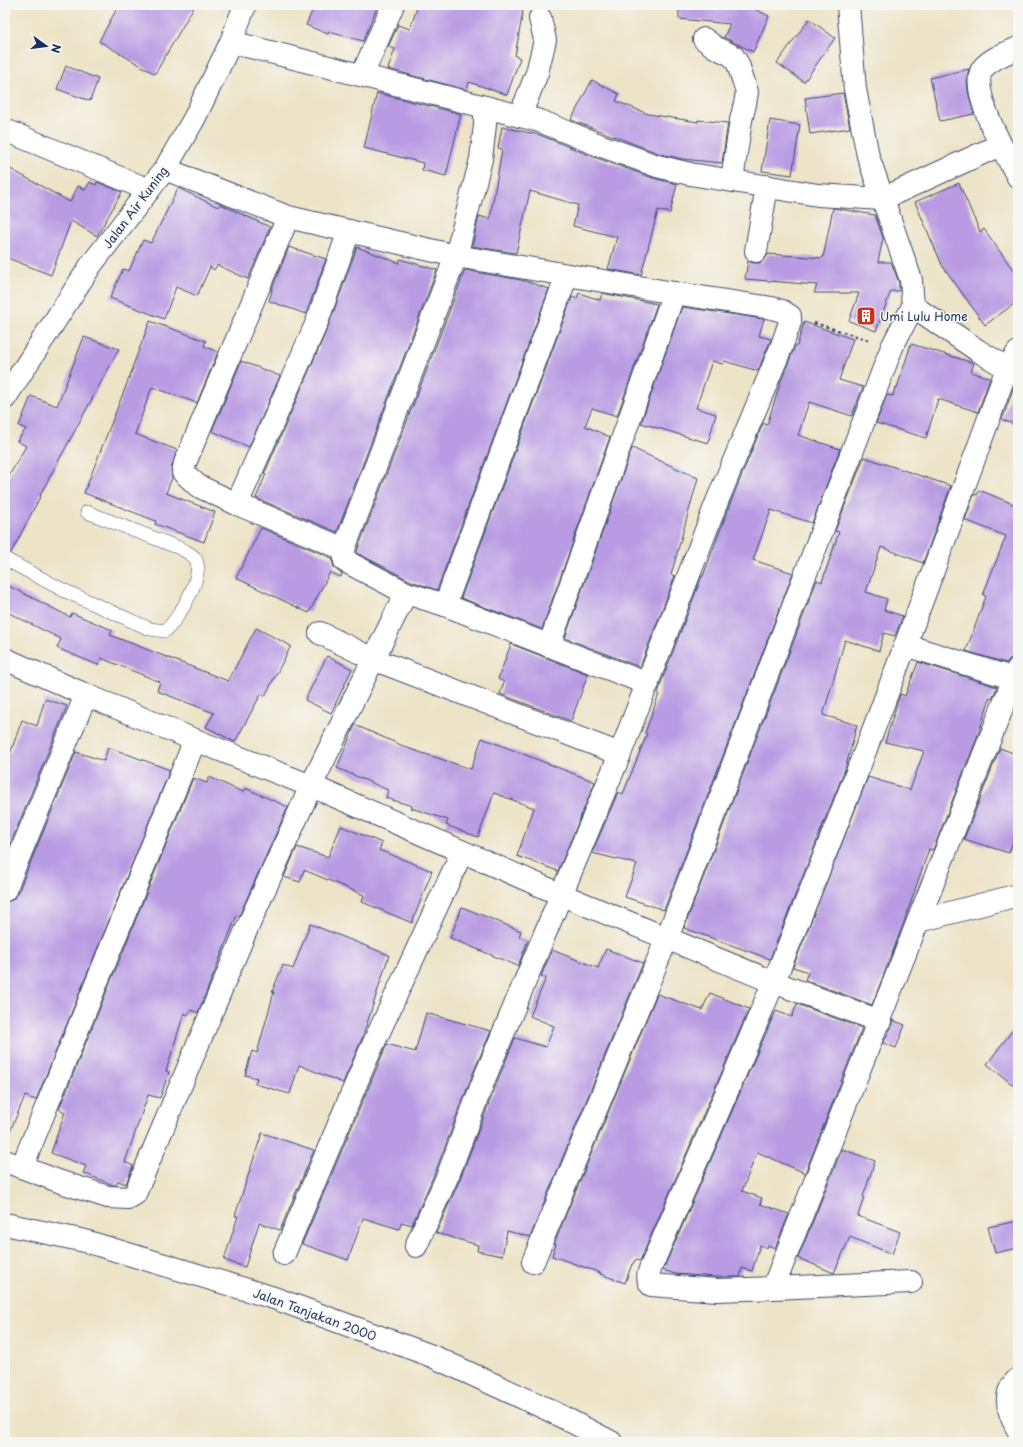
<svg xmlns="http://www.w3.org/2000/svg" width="1023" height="1447" viewBox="0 0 1023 1447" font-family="'Playpen Sans',sans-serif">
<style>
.building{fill:#b99be3}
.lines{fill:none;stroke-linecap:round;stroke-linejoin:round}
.lane-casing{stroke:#3a4a6e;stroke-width:14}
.street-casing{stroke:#3a4a6e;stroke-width:24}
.secondary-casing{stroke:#3a4a6e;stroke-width:24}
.path{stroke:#3a4a6e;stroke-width:2.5;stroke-dasharray:3 3;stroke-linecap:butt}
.lane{stroke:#fff;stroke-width:13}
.street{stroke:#fff;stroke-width:22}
.secondary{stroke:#fff;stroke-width:22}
.labels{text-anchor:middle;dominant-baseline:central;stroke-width:3;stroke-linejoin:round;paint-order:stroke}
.street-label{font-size:12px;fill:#1b2f5e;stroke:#f6f6f2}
.poi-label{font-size:12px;fill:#1b2f5e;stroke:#f6f6f2;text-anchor:start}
</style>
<rect width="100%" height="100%" fill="#f6f6f2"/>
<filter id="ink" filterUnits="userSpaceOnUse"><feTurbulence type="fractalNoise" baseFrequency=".025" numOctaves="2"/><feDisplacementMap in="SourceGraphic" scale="8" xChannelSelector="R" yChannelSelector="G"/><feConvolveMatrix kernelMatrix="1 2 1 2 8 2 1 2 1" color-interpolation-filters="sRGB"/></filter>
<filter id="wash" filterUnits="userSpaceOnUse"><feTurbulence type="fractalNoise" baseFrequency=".012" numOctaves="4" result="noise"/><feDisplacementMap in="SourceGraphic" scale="16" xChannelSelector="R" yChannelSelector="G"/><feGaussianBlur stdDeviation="0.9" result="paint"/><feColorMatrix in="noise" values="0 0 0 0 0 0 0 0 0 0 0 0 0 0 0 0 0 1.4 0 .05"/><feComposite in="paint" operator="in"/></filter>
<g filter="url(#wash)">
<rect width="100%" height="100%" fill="#ede3c6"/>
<g id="blocks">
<g class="building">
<polygon points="119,5 195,5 155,74 99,41"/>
<polygon points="315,5 378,5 363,41 329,32 328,34 306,25"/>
<polygon points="418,5 524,5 515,56 520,58 507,95 469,82 467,90 388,69 395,49 388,47 398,25 410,29"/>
<polygon points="679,5 746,5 769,16 753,52 724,37 730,24 679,19"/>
<polygon points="809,19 835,38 804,82 777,63"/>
<polygon points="66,66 98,79 90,101 57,89"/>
<polygon points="969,69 967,78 968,91 974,114 940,121 930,78"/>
<polygon points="592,80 619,94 616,101 648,114 698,122 698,120 728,123 722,163 682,159 661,154 571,120"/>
<polygon points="377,93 461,114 446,176 422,170 423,163 364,148"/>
<polygon points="843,93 850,128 810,134 805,98"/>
<polygon points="770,120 800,125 792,175 762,171"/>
<polygon points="502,127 540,135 594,157 653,178 677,184 670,213 658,210 641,275 608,269 617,237 573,226 578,205 530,191 516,253 472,246 479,216 490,219 502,149 498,148"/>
<polygon points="5,166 70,202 78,186 85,190 90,182 96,185 97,182 122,192 97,236 71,221 51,275 5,257"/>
<polygon points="959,183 980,232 984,229 1018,277 1018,301 985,325 942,265 915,202"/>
<polygon points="178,188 218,207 220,204 270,227 248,279 217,265 214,270 210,267 197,296 176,287 164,319 110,298 123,269 129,271 143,240 151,243"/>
<polygon points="833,208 875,215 883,238 878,262 891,262 899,283 899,291 891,291 876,331 849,321 859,293 814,293 817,285 745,279 748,261 754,263 760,263 765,259 768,254 823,258"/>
<polygon points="289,247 326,259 306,314 269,301 272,291 271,291"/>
<polygon points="357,247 399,263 400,259 437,270 337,532 256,498 266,474 264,473 266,470 328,327"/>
<polygon points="465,270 526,281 549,289 437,590 411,581 357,553 357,551"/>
<polygon points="579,293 600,300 602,293 657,304 617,416 592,408 585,426 610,437 542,629 461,598 572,297 577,299"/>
<polygon points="682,307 764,319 759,336 771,339 758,371 724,361 723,364 712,361 696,408 716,414 708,443 641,423"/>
<polygon points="150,321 206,341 204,346 218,352 197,403 152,387 135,434 177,450 171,469 172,478 166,493 215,512 204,542 155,524 156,521 84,493 133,368 132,368"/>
<polygon points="804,322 853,339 839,380 863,387 852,416 809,402 798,435 840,449 812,523 771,510 753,560 793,573 664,910 625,897 637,864 592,853 618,792 623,794 647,734 645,733 659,694 658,693 662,680 702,576 703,576 730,504 763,423 767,425 780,384 795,346 797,346"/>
<polygon points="84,337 119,349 40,495 41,495 11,553 5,551 5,483 26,446 17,441 26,429 19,426 31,396 57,406"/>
<polygon points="911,344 974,363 971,372 990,378 978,412 938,399 926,438 876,423 887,395 893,396 895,387 897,388"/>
<polygon points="241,361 280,376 249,447 212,431"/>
<polygon points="1014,386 1018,387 1018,425 1002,420"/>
<polygon points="632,448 698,478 671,575 675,576 640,667 565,638"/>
<polygon points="864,457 951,486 923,563 881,547 866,592 887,599 884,610 903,616 895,636 884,633 879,651 845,640 823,715 857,725 845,769 770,959 684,928 817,580 822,582 839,532 835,531"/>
<polygon points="979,490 1018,506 1018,656 1011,658 1006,663 966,651 986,596 983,595 1006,536 965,520 974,494 977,495"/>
<polygon points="261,528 332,558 334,568 342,574 341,577 330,572 309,613 236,578"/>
<polygon points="5,584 70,617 72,613 112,630 110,635 228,681 256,628 291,646 265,696 261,694 235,742 206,727 214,713 157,691 160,682 101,658 98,665 57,648 61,639 5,611"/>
<polygon points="511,644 588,674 571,721 500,694 504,682 498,679"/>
<polygon points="327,656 352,669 331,713 305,700"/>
<polygon points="918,662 997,687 992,699 990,698 976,740 933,850 929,849 903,925 872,1005 805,980 808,972 793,967 868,777 910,790 924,751 885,742 900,694 905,696"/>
<polygon points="45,699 67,706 5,857 5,752 10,754 22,720 37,726"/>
<polygon points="355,725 410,749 471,769 482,738 595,782 558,871 517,856 534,808 494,793 478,837 446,825 448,820 411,808 412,806 386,798 388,790 337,768"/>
<polygon points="108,747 170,770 36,1100 25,1096 5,1143 5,902 12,900 17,895 76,752 104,761"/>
<polygon points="1000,748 1018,755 1018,837 1015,835 1009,853 964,839"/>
<polygon points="209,777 243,792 245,788 288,807 239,916 237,915 198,1013 191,1010 188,1015 184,1013 166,1071 169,1072 160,1098 148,1095 125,1162 133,1166 126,1184 118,1181 116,1185 113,1185 83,1173 86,1166 51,1153 65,1112 59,1109 193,778 207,783"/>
<polygon points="341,826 382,843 379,850 432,871 412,923 362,902 364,895 304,870 300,882 284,877 297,847 328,857"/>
<polygon points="462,907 521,931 519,937 528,940 518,966 450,938"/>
<polygon points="310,924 389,955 363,1036 343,1083 299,1065 290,1094 255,1084 257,1078 245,1075 252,1051 257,1053 274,992 272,992 283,965 293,969"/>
<polygon points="606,949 643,963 530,1237 507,1231 502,1256 477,1251 478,1245 436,1233 460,1179 497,1082 515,1038 546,1047 554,1026 530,1016 546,978 541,976 552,950 598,968"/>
<polygon points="710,993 749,1009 640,1261 635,1260 633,1264 632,1264 625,1283 600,1274 601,1273 552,1256 556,1244 554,1244 657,994 702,1010"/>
<polygon points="797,1004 862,1028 805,1173 757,1152 742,1191 762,1198 760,1204 789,1214 775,1248 768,1245 767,1248 760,1245 752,1271 742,1268 740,1277 717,1277 675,1274 663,1270 772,1019 776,1011 792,1017"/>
<polygon points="426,1013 491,1031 473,1073 436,1170 412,1225 402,1222 399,1229 363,1218 348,1260 302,1244 387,1044 415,1052"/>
<polygon points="892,1020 905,1025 896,1048 883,1043 892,1026"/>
<polygon points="1018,1023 1018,1089 987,1064"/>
<polygon points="262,1133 314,1150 280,1230 259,1223 245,1267 224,1260 238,1216 235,1216"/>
<polygon points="842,1149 875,1161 863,1197 864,1197 858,1216 900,1232 892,1254 850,1237 834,1273 798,1258"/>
<polygon points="1018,1221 1018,1248 995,1253 988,1227"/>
</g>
</g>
</g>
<g filter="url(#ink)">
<use href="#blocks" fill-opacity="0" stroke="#3a4a6e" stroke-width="1"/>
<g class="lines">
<g class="lane-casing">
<path id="lane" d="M5,559L63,590L150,629L165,631C178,620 206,574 195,558C193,555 186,552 182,549L87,512"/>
</g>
<g class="street-casing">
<g id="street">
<polyline points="704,39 715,47 733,56 738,64 747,92 745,104 741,120 732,180"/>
<polyline points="231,42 540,121 599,145 657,166 690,174 818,195 882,199 1000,145"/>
<path d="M1018,48C1006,53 992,58 983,68C967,88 1007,157 1018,177"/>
<polyline points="362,75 393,5"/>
<polyline points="520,116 537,73 545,40 540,18"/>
<polyline points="5,130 149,190"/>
<polyline points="165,169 288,217 456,256 674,293 772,308 782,311 790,316 790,322 781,348 718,499 620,754 485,1077 448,1175 416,1246"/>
<polyline points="288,217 185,463 183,472 198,486 237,504 344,549 456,256 481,159 485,125 485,107"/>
<polyline points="756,251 767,186"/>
<polyline points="913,306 977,350 1007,368 1018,352"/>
<path d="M1007,368C933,574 857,779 774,981C735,1075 694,1167 654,1260C650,1269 645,1277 651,1285L717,1290L773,1288L1018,668"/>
<polyline points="237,504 317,322 349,231"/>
<polyline points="344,549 345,561 406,593 445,605 648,684"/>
<polyline points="445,605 567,275"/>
<polyline points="320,633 373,659 620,754"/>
<polyline points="905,645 1018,680"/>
<polyline points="549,646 674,293"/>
<polyline points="5,659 86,695 195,740 316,788 562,895 773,982 880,1021"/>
<polyline points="5,890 86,695"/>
<polyline points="919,921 1018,895"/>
<polyline points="5,1161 61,1182 108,1197 128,1198 135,1194 244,935 311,786 406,593"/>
<polyline points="22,1167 195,740"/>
<polyline points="284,1254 366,1060 462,852"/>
<polyline points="533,1262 667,938 892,347 913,306 911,280 868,156 855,89 848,5"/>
<polyline points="773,1288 911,1282"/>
<path d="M1018,1379C1001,1394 1008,1413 1018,1430"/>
</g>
</g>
<g class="secondary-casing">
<g id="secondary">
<polyline points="5,398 91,265 165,169 194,119 231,42 245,5"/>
<polyline points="5,1224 85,1241 274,1298 432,1356 547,1409 611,1442"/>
</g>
</g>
<polyline class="path" points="814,323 869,340"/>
<use href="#lane" class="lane"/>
<use href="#street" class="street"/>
<use href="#secondary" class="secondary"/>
</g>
</g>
<defs>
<g id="building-square" transform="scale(1)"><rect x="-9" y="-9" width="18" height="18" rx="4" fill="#c8321e" stroke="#f6f6f2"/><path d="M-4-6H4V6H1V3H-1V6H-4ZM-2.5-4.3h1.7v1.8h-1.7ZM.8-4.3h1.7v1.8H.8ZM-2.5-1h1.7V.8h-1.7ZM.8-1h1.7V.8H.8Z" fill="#fff"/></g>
</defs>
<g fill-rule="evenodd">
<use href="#building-square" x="866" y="316"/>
</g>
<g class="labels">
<g class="street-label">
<text transform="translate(135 207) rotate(-53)">Jalan Air Kuning</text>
<text transform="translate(315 1314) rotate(20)">Jalan Tanjakan 2000</text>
</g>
<g class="poi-label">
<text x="880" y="316">Umi Lulu Home</text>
</g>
</g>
<rect width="1023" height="1447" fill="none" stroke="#f6f6f2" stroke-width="20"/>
<g transform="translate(46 46) rotate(104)" stroke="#f6f6f2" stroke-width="3" paint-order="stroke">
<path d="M0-3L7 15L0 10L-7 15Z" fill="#1b2f5e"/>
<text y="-6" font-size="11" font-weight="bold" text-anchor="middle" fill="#1b2f5e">N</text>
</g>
</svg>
